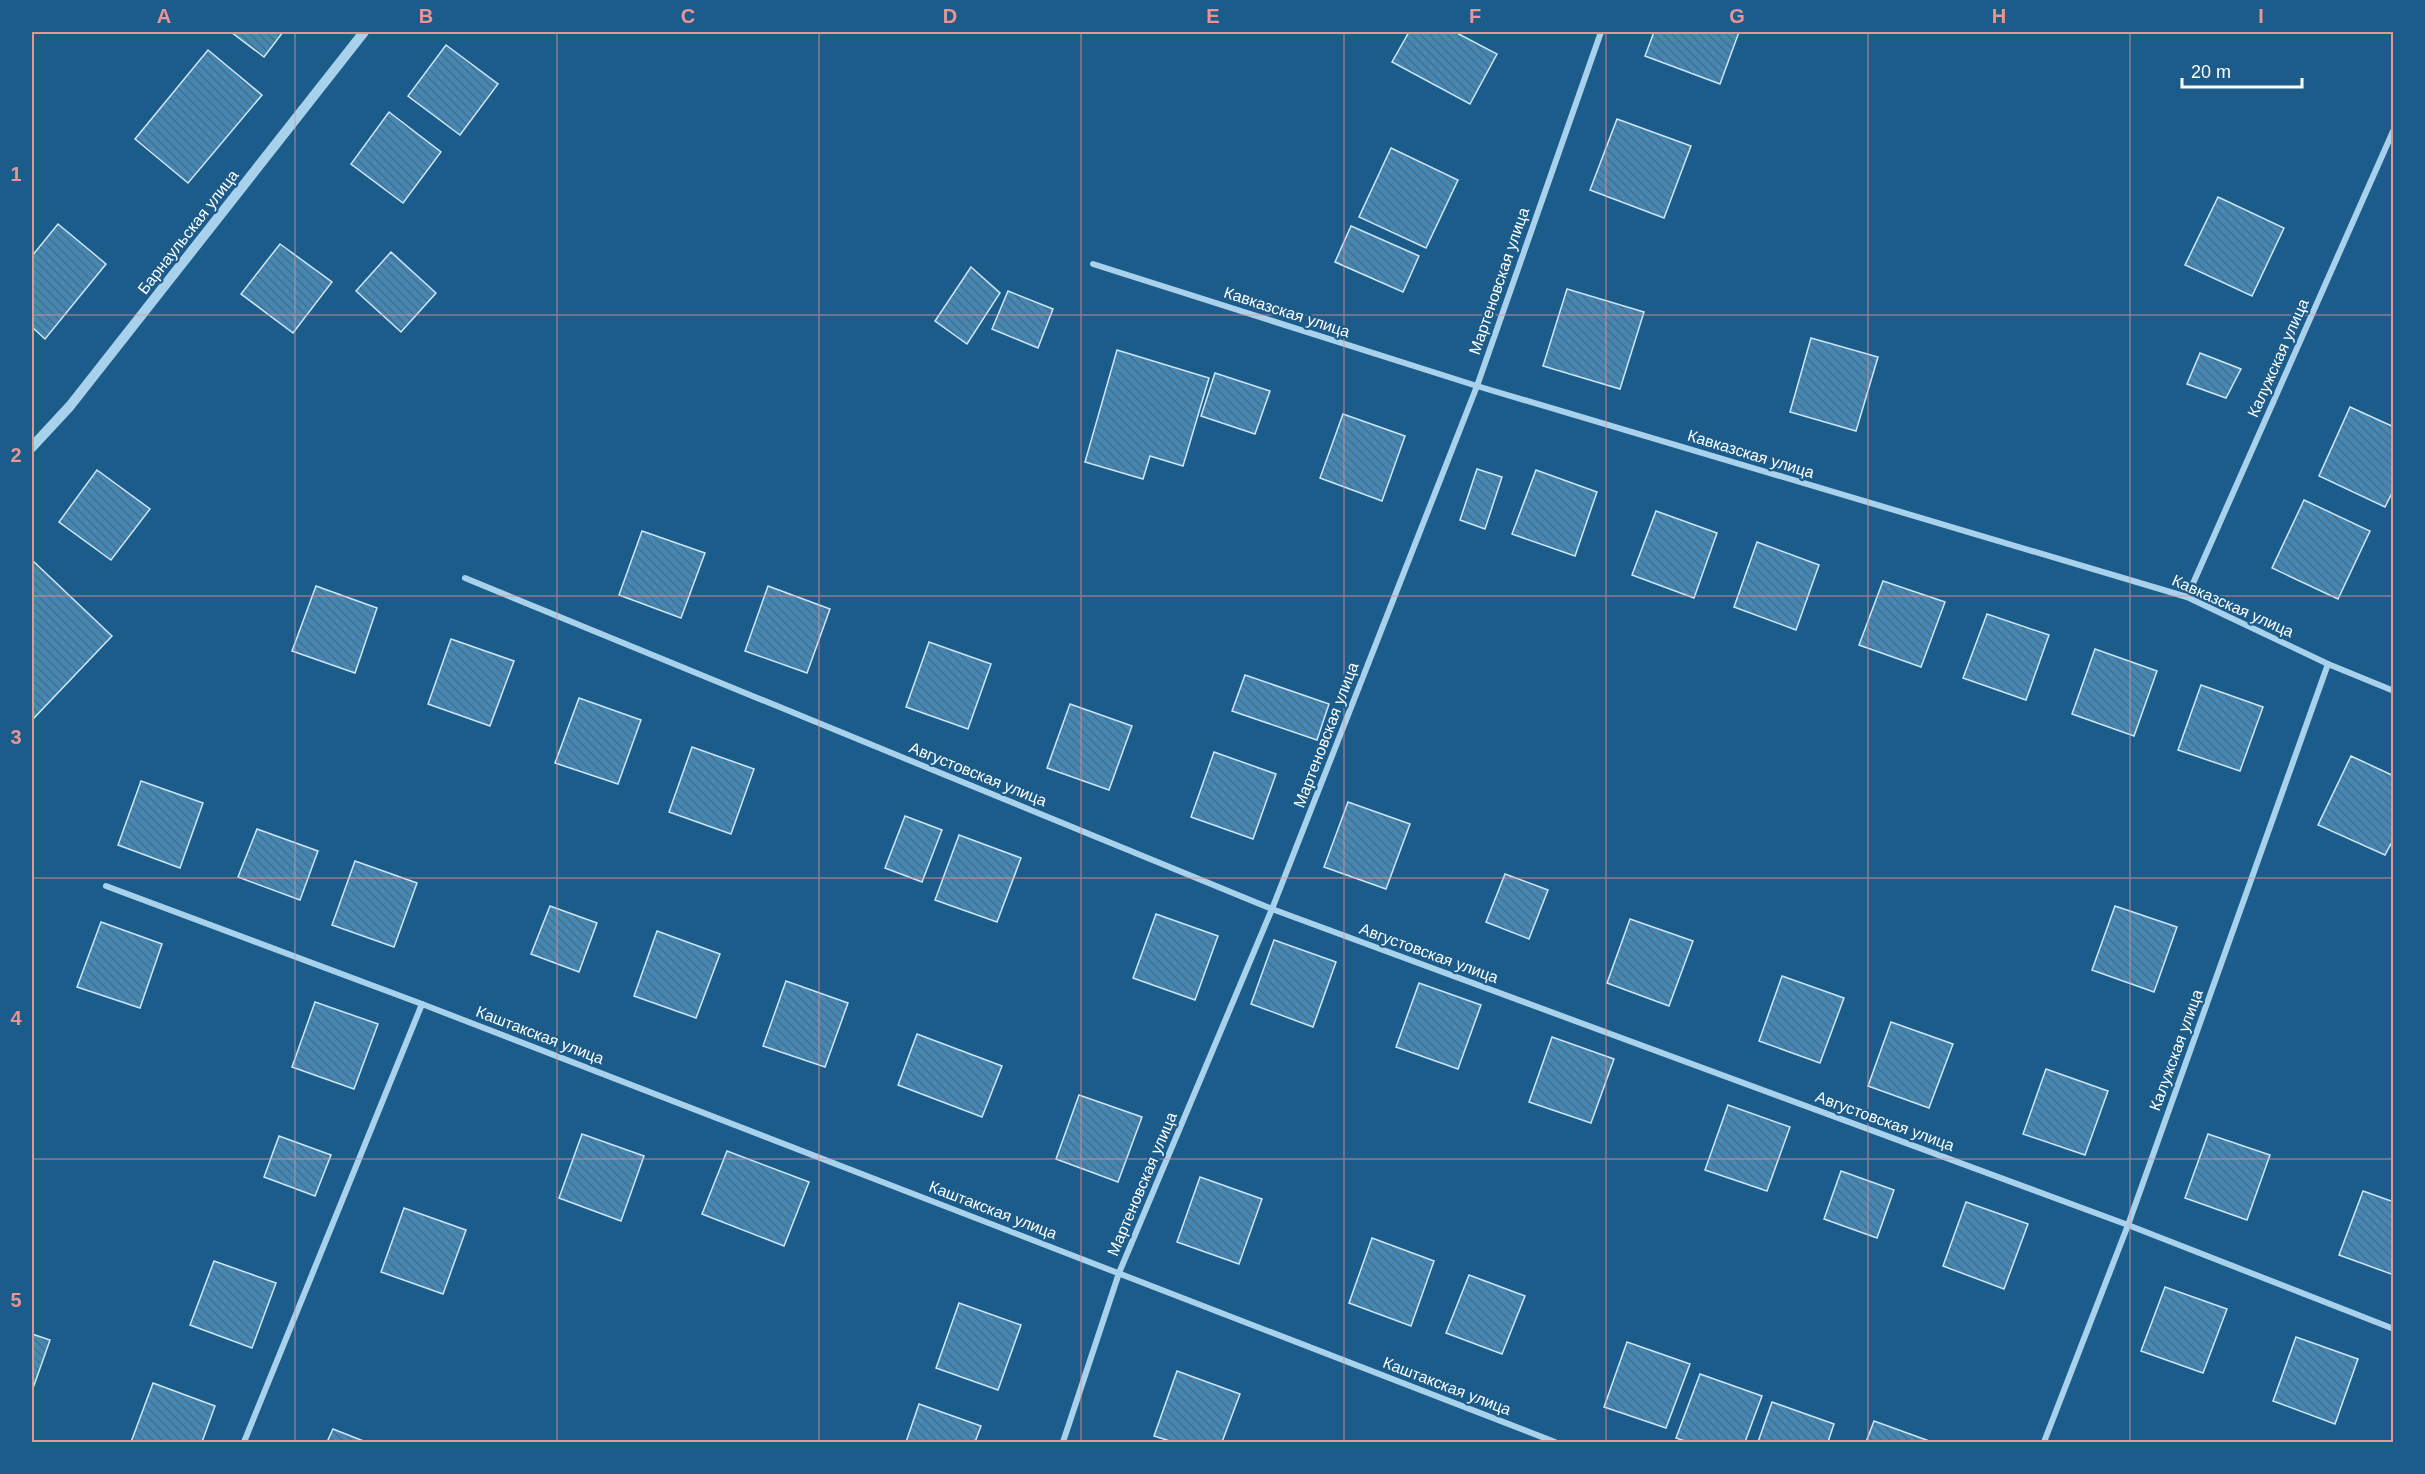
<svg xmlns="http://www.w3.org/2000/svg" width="2425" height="1474" viewBox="0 0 2425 1474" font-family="Arial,sans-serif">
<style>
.building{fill:url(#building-back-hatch);stroke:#cde7f9;stroke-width:1.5}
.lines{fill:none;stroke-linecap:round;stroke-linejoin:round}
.minor{stroke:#a8d1ec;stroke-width:6}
.tertiary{stroke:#a8d1ec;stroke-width:10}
.grid{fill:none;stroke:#ea9494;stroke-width:1.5;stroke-opacity:0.55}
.labels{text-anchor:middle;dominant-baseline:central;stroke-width:4.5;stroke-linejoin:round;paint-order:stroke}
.street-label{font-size:16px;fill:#fff;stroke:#1c5c8b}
.neatline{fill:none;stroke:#ea9494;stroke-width:2}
.grid-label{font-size:20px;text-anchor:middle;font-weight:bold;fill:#ea9494}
</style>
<defs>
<pattern id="building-back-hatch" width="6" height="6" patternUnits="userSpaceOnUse" patternTransform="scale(1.5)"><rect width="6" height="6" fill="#4586b2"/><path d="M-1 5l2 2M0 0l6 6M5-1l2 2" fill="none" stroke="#486f89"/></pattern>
</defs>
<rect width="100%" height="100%" fill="#1c5c8b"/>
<g class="building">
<polygon points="231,32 283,32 264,57"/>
<polygon points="1409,32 1455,32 1497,54 1470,104 1392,62"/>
<polygon points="1654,32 1739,32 1720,84 1645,56"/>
<polygon points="446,45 498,84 460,135 408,96"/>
<polygon points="208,50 262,95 188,183 135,139"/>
<polygon points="389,112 441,152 403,203 351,164"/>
<polygon points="1617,119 1691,146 1664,218 1590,190"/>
<polygon points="1391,148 1458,180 1426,248 1359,217"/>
<polygon points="2218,197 2284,228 2252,296 2185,265"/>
<polygon points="58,224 106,264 45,339 32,327 32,256"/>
<polygon points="1351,226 1419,256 1403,292 1335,262"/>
<polygon points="280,244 332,282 293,333 241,294"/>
<polygon points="391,252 436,293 401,332 356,291"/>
<polygon points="971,267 1000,293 967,344 935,321"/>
<polygon points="1567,289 1644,312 1620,389 1543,366"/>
<polygon points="1008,291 1053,309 1038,348 992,329"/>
<polygon points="1811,338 1878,357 1856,431 1790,412"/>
<polygon points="1117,350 1209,378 1183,466 1150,456 1143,479 1085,462"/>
<polygon points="2200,353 2241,369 2226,398 2187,384"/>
<polygon points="1215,373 1270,391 1255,434 1201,416"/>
<polygon points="2350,407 2394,427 2394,489 2385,507 2319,476"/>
<polygon points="1343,414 1405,436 1382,501 1320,478"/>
<polygon points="1477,469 1502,477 1485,529 1460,520"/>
<polygon points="97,470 150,509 111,560 59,522"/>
<polygon points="1536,470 1597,492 1575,556 1512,534"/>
<polygon points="2304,500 2370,531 2338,599 2272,568"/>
<polygon points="1656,511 1717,533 1694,598 1632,575"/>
<polygon points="642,531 705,553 681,618 619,595"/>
<polygon points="1757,542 1819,565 1796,630 1734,607"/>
<polygon points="32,560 112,636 32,720"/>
<polygon points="1883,581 1945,602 1921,667 1859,645"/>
<polygon points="316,586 377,608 355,673 292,651"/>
<polygon points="768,586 830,609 807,673 745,651"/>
<polygon points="1987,614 2049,635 2026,700 1963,678"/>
<polygon points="451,639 514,661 490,726 428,704"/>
<polygon points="929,642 991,664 968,729 906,707"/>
<polygon points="2095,649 2157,671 2134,736 2072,714"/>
<polygon points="1245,675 1329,704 1317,740 1232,711"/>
<polygon points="2201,685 2263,707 2240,771 2178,750"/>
<polygon points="579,698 641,720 618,784 555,763"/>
<polygon points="1070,704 1132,726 1109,790 1047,768"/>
<polygon points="692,747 754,769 731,834 669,812"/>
<polygon points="1214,752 1276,774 1253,839 1191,817"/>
<polygon points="2351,756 2394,776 2394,838 2385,855 2318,825"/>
<polygon points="141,781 203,803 180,868 118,845"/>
<polygon points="1348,802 1410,824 1386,889 1324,867"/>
<polygon points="905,816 942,830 922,882 885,868"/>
<polygon points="257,829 318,851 300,900 238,877"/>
<polygon points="959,835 1021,858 997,922 935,900"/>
<polygon points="355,861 417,883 394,947 332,925"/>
<polygon points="1505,874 1548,890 1529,939 1486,922"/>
<polygon points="550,906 597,923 579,972 531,954"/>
<polygon points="2115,906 2177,927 2154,992 2092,970"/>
<polygon points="1156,914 1218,936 1195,1000 1133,978"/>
<polygon points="1630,919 1693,941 1669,1006 1607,983"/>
<polygon points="101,922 162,944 140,1008 77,987"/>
<polygon points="657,931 720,954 696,1018 634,996"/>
<polygon points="1274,940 1336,962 1313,1027 1251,1004"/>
<polygon points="1782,976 1844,998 1820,1063 1759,1041"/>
<polygon points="786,981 848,1003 825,1067 763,1046"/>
<polygon points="1419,983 1481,1005 1458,1069 1396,1047"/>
<polygon points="315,1002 378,1024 354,1089 292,1067"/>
<polygon points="1891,1022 1953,1044 1929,1108 1868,1086"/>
<polygon points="917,1034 1002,1066 982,1117 898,1085"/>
<polygon points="1552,1037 1614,1059 1591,1123 1529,1102"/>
<polygon points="2046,1069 2108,1091 2085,1155 2023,1134"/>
<polygon points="1079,1095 1142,1117 1118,1182 1056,1159"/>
<polygon points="1728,1105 1790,1127 1767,1191 1705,1170"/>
<polygon points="582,1134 644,1156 621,1221 559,1198"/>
<polygon points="2208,1134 2270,1155 2247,1220 2185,1198"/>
<polygon points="279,1136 331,1155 315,1196 264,1177"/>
<polygon points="727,1151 809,1182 784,1246 702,1214"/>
<polygon points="1841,1171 1894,1190 1877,1238 1824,1219"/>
<polygon points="1200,1177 1262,1199 1239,1264 1177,1242"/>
<polygon points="2363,1191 2394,1202 2394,1275 2339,1255"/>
<polygon points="1966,1202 2028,1224 2004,1289 1943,1266"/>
<polygon points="404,1208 466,1230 443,1294 381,1272"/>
<polygon points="1372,1238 1434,1261 1411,1326 1349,1303"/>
<polygon points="214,1261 276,1283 252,1348 190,1325"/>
<polygon points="1469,1275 1525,1296 1502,1354 1446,1333"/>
<polygon points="2165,1287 2227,1309 2203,1373 2141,1351"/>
<polygon points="959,1303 1021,1325 998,1390 936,1368"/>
<polygon points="32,1334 50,1340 32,1391"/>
<polygon points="2296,1337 2358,1359 2335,1424 2273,1401"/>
<polygon points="1627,1342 1690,1364 1666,1428 1604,1407"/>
<polygon points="1177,1371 1240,1394 1222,1442 1173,1442 1154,1436"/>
<polygon points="1700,1374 1762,1396 1745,1442 1688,1442 1676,1438"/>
<polygon points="153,1383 215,1406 202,1442 131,1442"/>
<polygon points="1772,1402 1834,1424 1828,1442 1758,1442"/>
<polygon points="919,1404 981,1426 975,1442 906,1442"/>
<polygon points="1874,1421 1932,1442 1866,1442"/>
<polygon points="333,1429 366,1442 327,1442"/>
</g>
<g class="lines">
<g class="minor">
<polyline points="1093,264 1477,386 2187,597 2328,664 2394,691"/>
<polyline points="465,578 1272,909 2128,1225 2394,1329"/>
<polyline points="2187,597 2394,129"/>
<polyline points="106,886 422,1004 1555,1442"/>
<polyline points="244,1442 422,1004"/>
<polyline points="1063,1442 1119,1273 1272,909 1477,386 1601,32"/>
<polyline points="2044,1442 2128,1225 2328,664"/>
</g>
<polyline class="tertiary" points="32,447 70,406 364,32"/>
</g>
<path class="grid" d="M295,32V1442M557,32V1442M819,32V1442M1081,32V1442M1344,32V1442M1606,32V1442M1868,32V1442M2130,32V1442M32,315H2394M32,596H2394M32,878H2394M32,1159H2394"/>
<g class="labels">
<g class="street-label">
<text transform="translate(188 232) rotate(-52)">Барнаульская улица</text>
<text transform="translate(1499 281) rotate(-71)">Мартеновская улица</text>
<text transform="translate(1287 312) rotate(18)">Кавказская улица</text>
<text transform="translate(2278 358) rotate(-66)">Калужская улица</text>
<text transform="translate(1751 454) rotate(17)">Кавказская улица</text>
<text transform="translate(2233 606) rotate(24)">Кавказская улица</text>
<text transform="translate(1326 735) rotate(-69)">Мартеновская улица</text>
<text transform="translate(978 774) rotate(22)">Августовская улица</text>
<text transform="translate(1429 953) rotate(20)">Августовская улица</text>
<text transform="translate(540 1035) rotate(21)">Каштакская улица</text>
<text transform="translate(2176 1050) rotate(-70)">Калужская улица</text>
<text transform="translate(1885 1121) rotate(20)">Августовская улица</text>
<text transform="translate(1142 1184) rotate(-67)">Мартеновская улица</text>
<text transform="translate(993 1210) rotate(21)">Каштакская улица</text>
<text transform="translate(1447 1386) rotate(21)">Каштакская улица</text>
</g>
</g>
<rect width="2425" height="1474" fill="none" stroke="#1c5c8b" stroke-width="66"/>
<path d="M2182 78v9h120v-9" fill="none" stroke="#ffffff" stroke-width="3"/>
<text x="2191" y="78" font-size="18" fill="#ffffff" stroke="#1c5c8b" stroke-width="4.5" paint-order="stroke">20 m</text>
<rect x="33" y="33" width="2359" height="1408" class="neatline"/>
<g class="grid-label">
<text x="164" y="23">A</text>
<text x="426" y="23">B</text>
<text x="688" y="23">C</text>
<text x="950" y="23">D</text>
<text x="1213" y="23">E</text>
<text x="1475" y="23">F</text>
<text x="1737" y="23">G</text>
<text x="1999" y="23">H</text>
<text x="2261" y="23">I</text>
<text x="16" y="181">1</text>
<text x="16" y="462">2</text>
<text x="16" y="744">3</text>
<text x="16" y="1025">4</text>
<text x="16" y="1307">5</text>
</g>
</svg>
